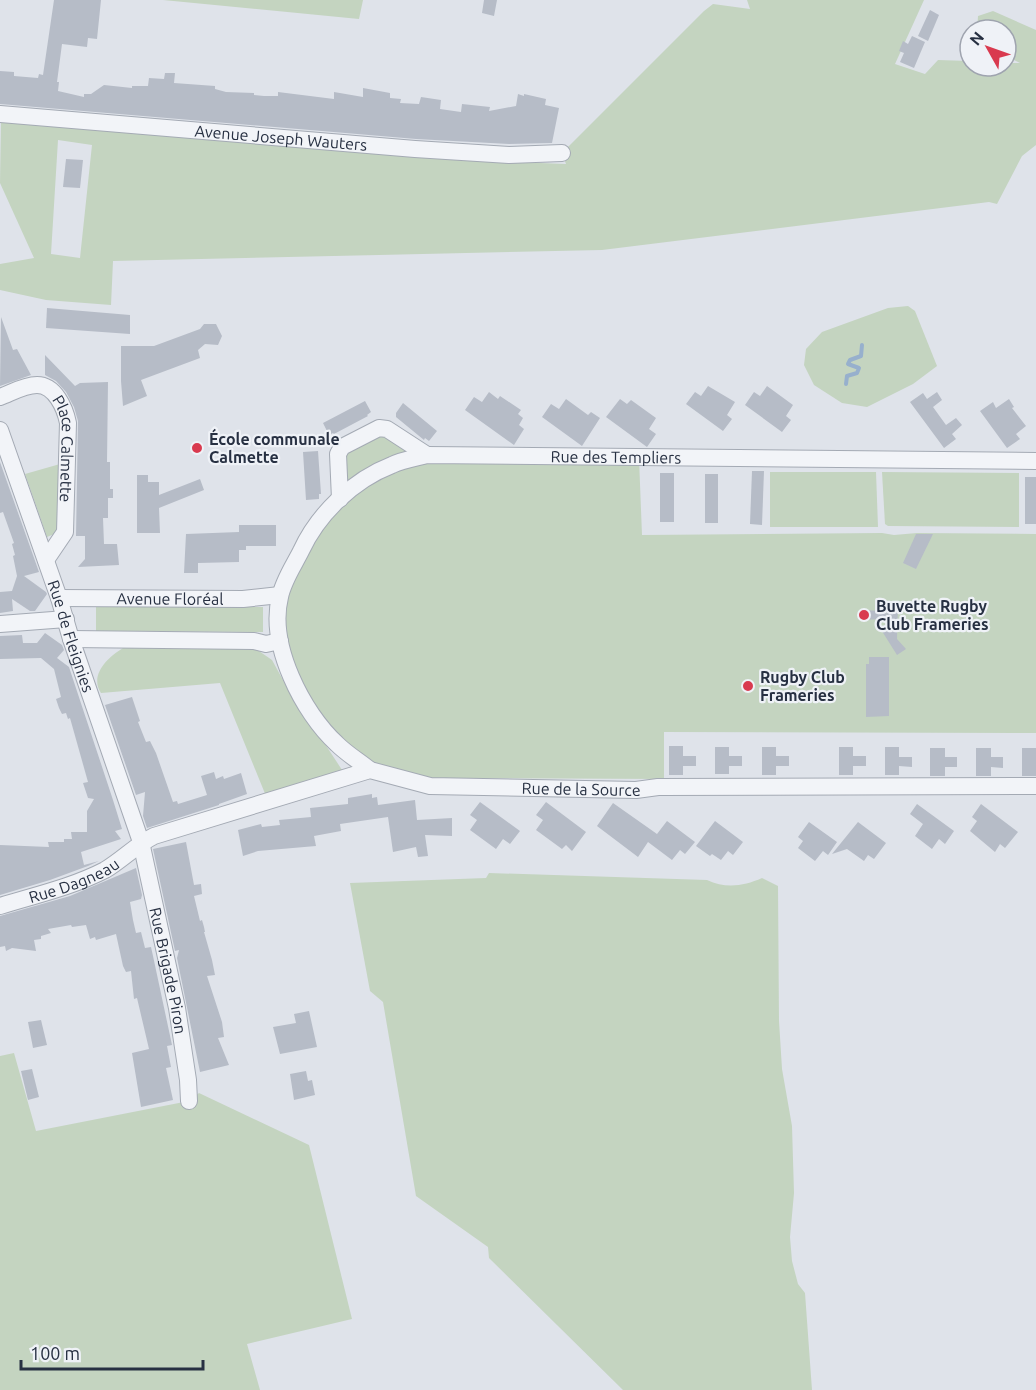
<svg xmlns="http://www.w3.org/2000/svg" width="1036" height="1390" viewBox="0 0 1036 1390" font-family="Ubuntu,sans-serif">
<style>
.green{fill:#c4d4c0;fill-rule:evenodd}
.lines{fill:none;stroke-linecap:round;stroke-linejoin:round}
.stream{stroke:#97b0cd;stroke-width:4}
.building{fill:#b6bcc7}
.minor-casing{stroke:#a4aab4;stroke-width:18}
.minor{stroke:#f2f4f8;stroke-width:16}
.poi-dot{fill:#d93a4f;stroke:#eff2f7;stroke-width:2}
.labels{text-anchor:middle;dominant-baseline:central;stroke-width:4.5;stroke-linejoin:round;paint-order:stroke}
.street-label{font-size:16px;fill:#273042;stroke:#eff2f7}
.poi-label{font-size:16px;font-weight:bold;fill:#273042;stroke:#eff2f7;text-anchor:start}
</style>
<rect width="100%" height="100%" fill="#dfe3ea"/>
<g class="green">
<polygon points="163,0 363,0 359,19"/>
<path d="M747,0H924L895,64L925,74L938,60L970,61V66H1006V63H1020L1006,56V30H977L978,16L993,11L1036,30V145L1022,156L997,204L989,202L602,250L113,261L111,305L46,300L0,290V264L34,258L0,183L1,120L492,161L566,164L562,153L704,11L713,4L750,9ZM58,140L92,145L80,258L51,254Z"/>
<polygon points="908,306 915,311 937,366 913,384 867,407 842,403 814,385 804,365 806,349 822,332 888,308"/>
<polygon points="379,428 427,455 639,458 642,535 882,533 894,535 917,533 1036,534 1036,733 664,732 664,779 433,778 407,773 353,756 314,716 278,628 308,536 340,499 338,454"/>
<polygon points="60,464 59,532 47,537 25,474"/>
<polygon points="770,472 876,472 878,527 770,527"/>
<polygon points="882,472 1019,473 1019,527 888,526 885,524"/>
<polygon points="96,606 263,607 263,632 96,631"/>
<path d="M123,648L256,649L272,660L283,680L346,776L268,801L220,683L101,693C89,675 108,657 123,648Z"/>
<path d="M489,873L707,880C726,889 744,886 762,878L778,886L779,1021L782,1069L792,1126L794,1193L790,1237L792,1261L798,1284L805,1293L812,1390H623L489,1258L488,1247L416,1196L383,1002L370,991L350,883L486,878Z"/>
<polygon points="14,1053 36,1131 189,1101 199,1093 309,1145 352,1319 247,1344 260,1390 0,1390 0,1056"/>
</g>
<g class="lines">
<polyline class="stream" points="846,384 847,376 857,373 859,368 848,364 850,360 861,356 862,345"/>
</g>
<g class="building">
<polygon points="54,0 101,0 97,39 88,38 87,47 62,44 57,82 59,82 58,91 84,97 84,94 91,94 104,85 132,88 132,86 148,86 149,78 164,79 165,73 175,73 174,83 215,86 215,89 226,92 254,93 254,95 264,96 278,96 278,92 334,99 334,92 363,97 363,88 390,93 390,98 401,99 400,103 419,104 421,97 441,100 440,109 461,112 462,104 490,107 489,111 516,106 518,94 524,96 524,94 546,99 545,105 559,108 552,143 509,144 416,139 0,104 0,71 14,72 14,76 38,78 39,74 43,75"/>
<polygon points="484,0 497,0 494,16 482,13"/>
<polygon points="930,10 939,15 928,41 918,36"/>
<polygon points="912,36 925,42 914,68 900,62 904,53 899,51 903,41 908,44"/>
<polygon points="66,159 83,160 80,188 63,187"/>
<polygon points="47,308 130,315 130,334 46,328"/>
<polygon points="1,317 13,350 17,349 31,375 0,386"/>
<polygon points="204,324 216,324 222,336 218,345 205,344 198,350 200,358 141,380 147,396 123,406 121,381 121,346 154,346 200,329"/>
<polygon points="45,355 75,386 80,383 108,382 107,462 110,462 110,489 113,489 113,498 108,498 108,518 103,518 104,544 117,544 119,565 78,567 85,559 85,536 76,536 78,421 74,407 66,392 56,381 45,375"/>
<polygon points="708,386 735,402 727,415 732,419 723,431 686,404 695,392 701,396"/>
<polygon points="767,386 793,405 786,416 791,420 782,432 745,405 754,392 760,396"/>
<polygon points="489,392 498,399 500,396 521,410 518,414 523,418 519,425 524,429 514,445 465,410 474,397 482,402"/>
<polygon points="937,392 942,400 933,407 946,425 956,418 962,425 952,434 956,439 944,448 910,402 923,393 927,399"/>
<polygon points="566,399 588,415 591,412 600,418 582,446 542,417 551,404 559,409"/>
<polygon points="620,399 627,404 631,400 656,418 649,429 656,434 647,447 606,417"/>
<polygon points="1009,399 1014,407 1012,408 1026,426 1016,434 1020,439 1007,448 980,411 993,402 996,408"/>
<polygon points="365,401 371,412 367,415 368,416 334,434 333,433 329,435 323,423"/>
<polygon points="403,403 437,431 429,441 425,438 424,440 396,417 396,413"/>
<polygon points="318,451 321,494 319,494 319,499 306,500 303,452"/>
<polygon points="0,462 39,572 24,576 46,592 47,594 35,611 30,611 12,599 13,611 0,613 0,592 12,591 17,576 13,556 15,555 12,544 14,543 3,512 0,513"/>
<polygon points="752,471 764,471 762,525 750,524"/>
<rect x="660" y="473" width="14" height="49"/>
<rect x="705" y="474" width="13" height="49"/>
<polygon points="137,475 148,475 148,482 159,482 159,495 200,479 204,490 159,508 160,533 137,533"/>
<rect x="1025" y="477" width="11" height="47"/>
<polygon points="239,525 276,525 276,546 246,546 246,550 239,550 239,562 198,563 198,573 184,573 186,534 239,532"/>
<polygon points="916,534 933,534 916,569 903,563"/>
<polygon points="898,604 897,639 906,649 897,655 880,628 885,625 887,627 887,605"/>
<polygon points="859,610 887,611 886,619 859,620"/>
<polygon points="45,633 62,645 64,650 57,658 69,667 113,800 122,829 115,831 121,839 81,852 84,865 99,861 88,866 50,880 0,895 0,845 49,847 48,842 64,842 64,839 72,839 71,832 87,832 87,811 94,799 88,798 83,783 88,782 70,718 68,719 66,713 62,714 59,708 56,699 61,697 54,669 41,658 0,659 0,636 22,635 23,643 37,643"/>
<polygon points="869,657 889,657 889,716 866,717 866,664 869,664"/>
<polygon points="132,697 140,721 138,722 146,742 150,741 156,753 173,802 177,801 178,804 207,795 201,776 214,772 216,779 223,776 224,779 241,773 247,794 219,804 219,805 147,828 143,816 145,792 136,795 105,705"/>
<polygon points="669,746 683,746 683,756 696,756 696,766 683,766 683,775 669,775"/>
<polygon points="715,747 729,747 729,756 742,756 742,766 729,766 729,774 715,774"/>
<polygon points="762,747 776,747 776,756 789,756 789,766 776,766 776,775 762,775"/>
<polygon points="839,747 853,747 853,756 866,756 866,766 853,766 853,775 839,775"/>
<polygon points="885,747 899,747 899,757 912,757 912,767 899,766 899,775 885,775"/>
<polygon points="930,748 945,748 945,757 957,757 957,767 945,767 945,776 930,776"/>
<polygon points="976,748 991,748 991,757 1003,757 1003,768 991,767 991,776 976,776"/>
<rect x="1022" y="748" width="14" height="28"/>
<polygon points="372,794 372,798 377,797 378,805 415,800 417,820 452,818 452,836 425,835 428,856 418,857 416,847 393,852 388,817 340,824 341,831 314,836 316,846 258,851 243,856 238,830 261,824 262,827 280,825 279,820 311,817 310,808 348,804 348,798"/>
<polygon points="480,802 520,831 510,844 503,839 496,849 470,830 477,820 470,815"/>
<polygon points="546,802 586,832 572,851 566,845 562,849 536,830 543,820 536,815"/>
<polygon points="613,803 657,834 667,821 695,842 685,854 680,850 672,860 648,842 638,857 597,826"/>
<polygon points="917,804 954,831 945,844 939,839 932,849 915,836 923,824 910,814"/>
<polygon points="981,804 1018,832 1005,848 1000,844 995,852 970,831 977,821 972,817"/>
<polygon points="715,821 743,842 733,855 728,851 721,860 712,854 710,856 696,846"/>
<polygon points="809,822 837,842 828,855 823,851 815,861 798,848 803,841 798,837"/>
<polygon points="858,822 886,843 874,859 868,855 864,861 847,849 832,854"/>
<polygon points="186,842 194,885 201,884 202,894 194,896 200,921 202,920 204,927 205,932 204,932 212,960 215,975 207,976 222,1022 224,1037 218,1038 229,1065 200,1072 177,958 179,950 175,951 153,849"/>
<polygon points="136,868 142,895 141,899 130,902 133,920 136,933 141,932 145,948 151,947 153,956 172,1045 167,1046 171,1067 166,1068 173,1100 141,1107 132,1053 149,1049 137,998 134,999 131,971 126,972 123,966 116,934 96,940 95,937 90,939 86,925 72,927 71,925 48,929 51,933 41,936 41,939 34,940 36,951 12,948 6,951 5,946 0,947 0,916 70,896"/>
<polygon points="309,1011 317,1047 280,1054 273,1027 296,1023 294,1014"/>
<polygon points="41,1020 47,1045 33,1048 28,1022"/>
<polygon points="32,1069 39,1097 28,1100 21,1071"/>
<polygon points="306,1071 308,1081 312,1080 315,1095 294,1100 290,1074"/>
</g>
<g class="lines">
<g class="minor-casing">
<g id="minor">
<path id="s1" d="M0,114L415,149L509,155L562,153"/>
<path id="s2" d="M0,397C11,393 24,385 37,385C55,385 65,408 68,423L65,532L46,560"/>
<path id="s3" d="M0,430L59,598L71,639L141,842L177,1008L188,1080L189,1101"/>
<polyline points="340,499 338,454 342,447 379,428 387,429 427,455"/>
<path id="s4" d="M59,598L243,599L280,595"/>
<polyline points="0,624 66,619"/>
<polyline points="71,639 254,641 266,644 280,641"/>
<path id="s5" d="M370,770C359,761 347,754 337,744C303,713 268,645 280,597C283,581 294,565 301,551C318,514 353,480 392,465C402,460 415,458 427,455L1036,461"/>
<path id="s6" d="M0,906C36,895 72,887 105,870C122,860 136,845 154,836L370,770L430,786L636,790L658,787L1036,786"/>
</g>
</g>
<use href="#minor" class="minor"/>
</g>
<g class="poi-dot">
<circle cx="197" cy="448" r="6"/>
<circle cx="864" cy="615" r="6"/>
<circle cx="748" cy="686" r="6"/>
</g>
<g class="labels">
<g class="street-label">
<text stroke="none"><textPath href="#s1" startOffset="282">Avenue Joseph Wauters</textPath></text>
<text stroke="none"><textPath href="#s2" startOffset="117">Place Calmette</textPath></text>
<text stroke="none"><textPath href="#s5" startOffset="610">Rue des Templiers</textPath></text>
<text stroke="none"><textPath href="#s4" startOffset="111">Avenue Floréal</textPath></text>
<text stroke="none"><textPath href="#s3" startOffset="218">Rue de Fleignies</textPath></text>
<text stroke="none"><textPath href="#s6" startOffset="610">Rue de la Source</textPath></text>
<text stroke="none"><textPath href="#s6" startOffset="78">Rue Dagneau</textPath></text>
<text stroke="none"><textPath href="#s3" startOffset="567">Rue Brigade Piron</textPath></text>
</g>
<g class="poi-label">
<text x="209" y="439">École communale<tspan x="209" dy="18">Calmette</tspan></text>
<text x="876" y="606">Buvette Rugby<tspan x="876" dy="18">Club Frameries</tspan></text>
<text x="760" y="677">Rugby Club<tspan x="760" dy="18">Frameries</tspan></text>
</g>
</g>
<g transform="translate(988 48) rotate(310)"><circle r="28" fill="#eff2f7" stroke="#9fa4af" stroke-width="1.5"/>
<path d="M0-4.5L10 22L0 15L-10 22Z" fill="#d93a4f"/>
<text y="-9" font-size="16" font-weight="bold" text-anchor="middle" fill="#273042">N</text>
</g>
<path d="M21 1360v9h182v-9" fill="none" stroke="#273042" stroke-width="3"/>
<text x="30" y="1360" font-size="18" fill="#273042" stroke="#eff2f7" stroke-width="4.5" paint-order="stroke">100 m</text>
</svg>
